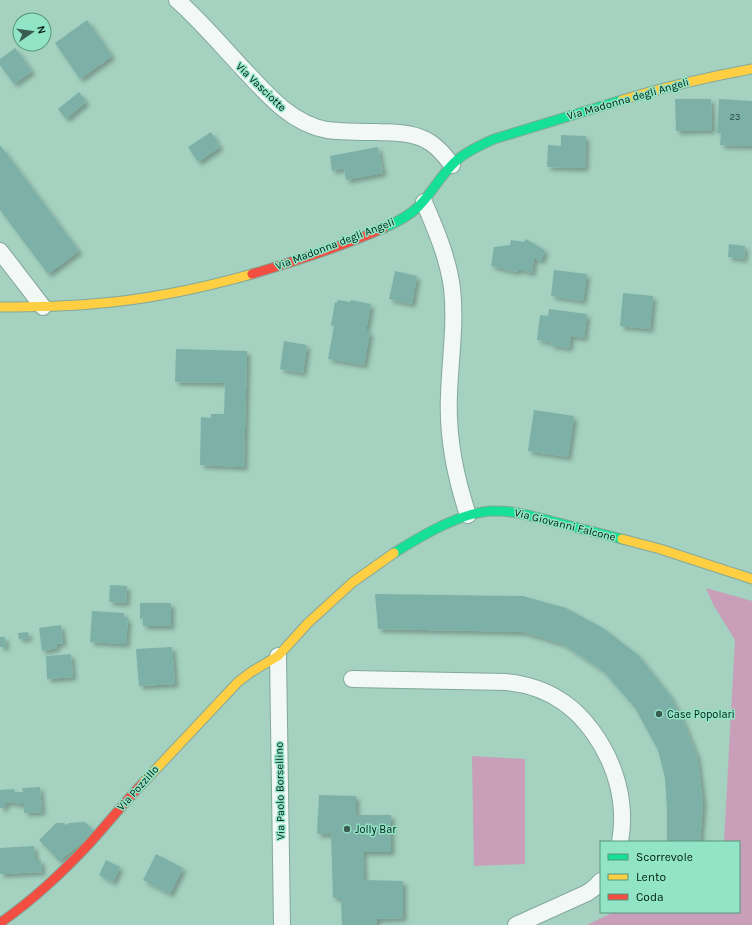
<svg xmlns="http://www.w3.org/2000/svg" width="752" height="925" viewBox="0 0 752 925" font-family="Karla,sans-serif">
<style>
.green{fill:#c89eb8}
.building{fill:#7db1a8;filter:url(#shadow)}
.lines{fill:none;stroke-linecap:round;stroke-linejoin:round}
.street-casing{stroke:#84a89b;stroke-width:18}
.fast-casing{stroke:#84a89b;stroke-width:11}
.slow-casing{stroke:#84a89b;stroke-width:11}
.jam-casing{stroke:#84a89b;stroke-width:11}
.street{stroke:#f1f8f6;stroke-width:16}
.fast{stroke:#16e098;stroke-width:9}
.slow{stroke:#ffcf43;stroke-width:9}
.jam{stroke:#f24e42;stroke-width:9}
.poi-dot{fill:#395d50;stroke:#91e4c5;stroke-width:1.5}
.labels{text-anchor:middle;dominant-baseline:central;stroke-width:3;stroke-linejoin:round;paint-order:stroke}
.number-label{font-size:9px;fill:#1f4339}
.street-label{font-size:11px;fill:#001e14;stroke:#91e4c5}
.poi-label{font-size:11px;fill:#001e14;stroke:#91e4c5;text-anchor:start}
</style>
<defs>
<filter id="shadow"><feDropShadow dx="3.5" dy="3.5" stdDeviation="2" flood-color="#0004"/></filter>
</defs>
<rect width="100%" height="100%" fill="#a4d1c0"/>
<g class="green">
<polygon points="706,588 752,601 752,925 587,925 614,912 739,912 739,842 724,842 735,640 713,604"/>
<polygon points="472,756 525,759 525,864 474,866"/>
</g>
<g class="building">
<polygon points="87,20 112,56 80,79 55,43"/>
<polygon points="15,48 32,71 14,84 0,65 0,59"/>
<polygon points="79,92 86,102 66,119 58,109"/>
<polygon points="675,99 711,99 712,130 676,131"/>
<polygon points="719,99 752,101 752,146 720,145 721,133 717,133"/>
<polygon points="211,132 220,147 198,162 188,147"/>
<polygon points="561,135 586,136 585,168 547,167 548,145 561,146"/>
<polygon points="0,145 79,251 48,274 0,210"/>
<polygon points="378,147 383,173 346,180 344,168 332,171 330,156"/>
<polygon points="526,239 545,250 541,261 534,258 532,273 518,269 517,272 491,266 494,247 510,245 511,240 524,242"/>
<polygon points="729,244 745,246 744,259 728,257"/>
<polygon points="554,270 587,274 583,301 551,296"/>
<polygon points="395,271 417,276 412,304 389,299"/>
<polygon points="623,293 653,296 650,329 620,326"/>
<polygon points="338,300 350,302 351,300 371,304 366,331 370,332 364,365 328,359 334,326 331,325 335,302 337,303"/>
<polygon points="549,309 587,314 584,338 571,336 569,348 550,345 551,342 537,340 540,315 548,316"/>
<polygon points="284,341 307,345 303,373 280,369"/>
<polygon points="176,349 247,351 244,467 200,465 201,417 211,418 211,414 224,414 225,383 175,382"/>
<polygon points="534,410 574,416 568,457 528,451"/>
<polygon points="110,585 127,586 126,603 109,602"/>
<polygon points="375,594 523,596 566,608 603,628 638,655 669,694 683,721 697,756 703,802 700,842 667,842 667,809 665,778 658,750 635,708 603,671 563,644 523,632 378,629"/>
<polygon points="140,603 171,603 171,626 143,626 143,618 140,619"/>
<polygon points="92,611 124,613 124,618 128,618 126,644 90,642"/>
<polygon points="61,625 63,643 56,644 57,648 42,651 39,628"/>
<polygon points="28,632 29,638 19,639 18,633"/>
<polygon points="0,637 5,637 6,647 0,647"/>
<polygon points="172,647 175,684 139,686 136,649"/>
<polygon points="71,654 73,677 47,679 46,656"/>
<polygon points="40,787 42,812 24,813 24,804 15,804 15,802 5,803 5,808 0,808 0,790 14,789 15,792 23,792 22,788"/>
<polygon points="319,795 356,796 356,815 391,815 391,852 363,852 364,880 403,881 403,918 377,919 377,925 342,925 341,898 333,898 331,834 317,834"/>
<polygon points="85,822 95,832 59,861 39,840 56,823 64,823 66,825 69,823"/>
<polygon points="34,846 35,860 41,860 42,872 0,874 0,848"/>
<polygon points="156,854 183,868 170,894 143,880"/>
<polygon points="106,860 120,867 113,882 99,875"/>
</g>
<g class="lines">
<g class="street-casing">
<g id="street">
<path d="M177,0C203,23 225,50 249,75C271,99 294,124 327,130C344,132 360,132 377,132C396,133 415,132 431,143C440,149 446,157 452,165"/>
<path d="M424,202C436,230 448,258 452,288C456,324 450,360 449,395C447,436 455,476 468,515"/>
<polyline points="0,251 43,307"/>
<polyline points="278,656 282,925"/>
<path d="M352,679L506,682C527,684 546,690 563,702C575,710 585,721 593,732C616,764 627,803 620,842"/>
<polyline points="516,925 587,893 594,888 601,881"/>
</g>
</g>
<g class="fast-casing">
<g id="fast">
<path d="M384,228C396,222 408,217 418,207C432,193 441,174 457,160C467,151 481,145 494,139L622,100"/>
<path d="M394,553C421,536 459,513 491,511C512,510 532,516 551,521C575,527 599,533 622,539"/>
</g>
</g>
<g class="slow-casing">
<g id="slow">
<path d="M622,100C665,87 708,77 752,69"/>
<path d="M0,307C30,307 61,307 91,304C146,300 199,289 252,274"/>
<polyline points="622,539 660,549 752,579"/>
<polyline points="142,784 238,682 251,672 278,656 308,623 353,582 394,553"/>
</g>
</g>
<g class="jam-casing">
<g id="jam">
<path d="M252,274C296,261 341,247 384,228"/>
<path d="M0,923C33,900 62,873 89,844C107,824 124,803 142,784"/>
</g>
</g>
<use href="#street" class="street"/>
<use href="#fast" class="fast"/>
<use href="#slow" class="slow"/>
<use href="#jam" class="jam"/>
</g>
<g class="poi-dot">
<circle cx="659" cy="714" r="4"/>
<circle cx="347" cy="829" r="4"/>
</g>
<g class="labels">
<g class="number-label">
<text x="735" y="117">23</text>
</g>
<g class="street-label">
<text transform="translate(261 87) rotate(44)">Via Vasciotte</text>
<text transform="translate(628 99) rotate(-16)">Via Madonna degli Angeli</text>
<text transform="translate(335 244) rotate(-21)">Via Madonna degli Angeli</text>
<text transform="translate(565 525) rotate(14)">Via Giovanni Falcone</text>
<text transform="translate(138 788) rotate(-48)">Via Pozzillo</text>
<text transform="translate(280 791) rotate(-91)">Via Paolo Borsellino</text>
</g>
<g class="poi-label">
<text x="667" y="714">Case Popolari</text>
<text x="355" y="829">Jolly Bar</text>
</g>
</g>
<rect x="600" y="841" width="140" height="72" fill="#91e4c5" stroke="#57957e"/>
<rect x="608" y="854" width="20" height="6" fill="#16e098" stroke="#57957e"/>
<text x="636" y="861" font-size="12" fill="#001e14">Scorrevole</text>
<rect x="608" y="874" width="20" height="6" fill="#ffcf43" stroke="#57957e"/>
<text x="636" y="881" font-size="12" fill="#001e14">Lento</text>
<rect x="608" y="894" width="20" height="6" fill="#f24e42" stroke="#57957e"/>
<text x="636" y="901" font-size="12" fill="#001e14">Coda</text>
<g transform="translate(32 32) rotate(77)"><circle r="19" fill="#91e4c5" stroke="#57957e"/>
<path d="M0-3L7 15L0 10L-7 15Z" fill="#395d50"/>
<text y="-6" font-size="11" font-weight="bold" text-anchor="middle" fill="#001e14">N</text>
</g>
</svg>
